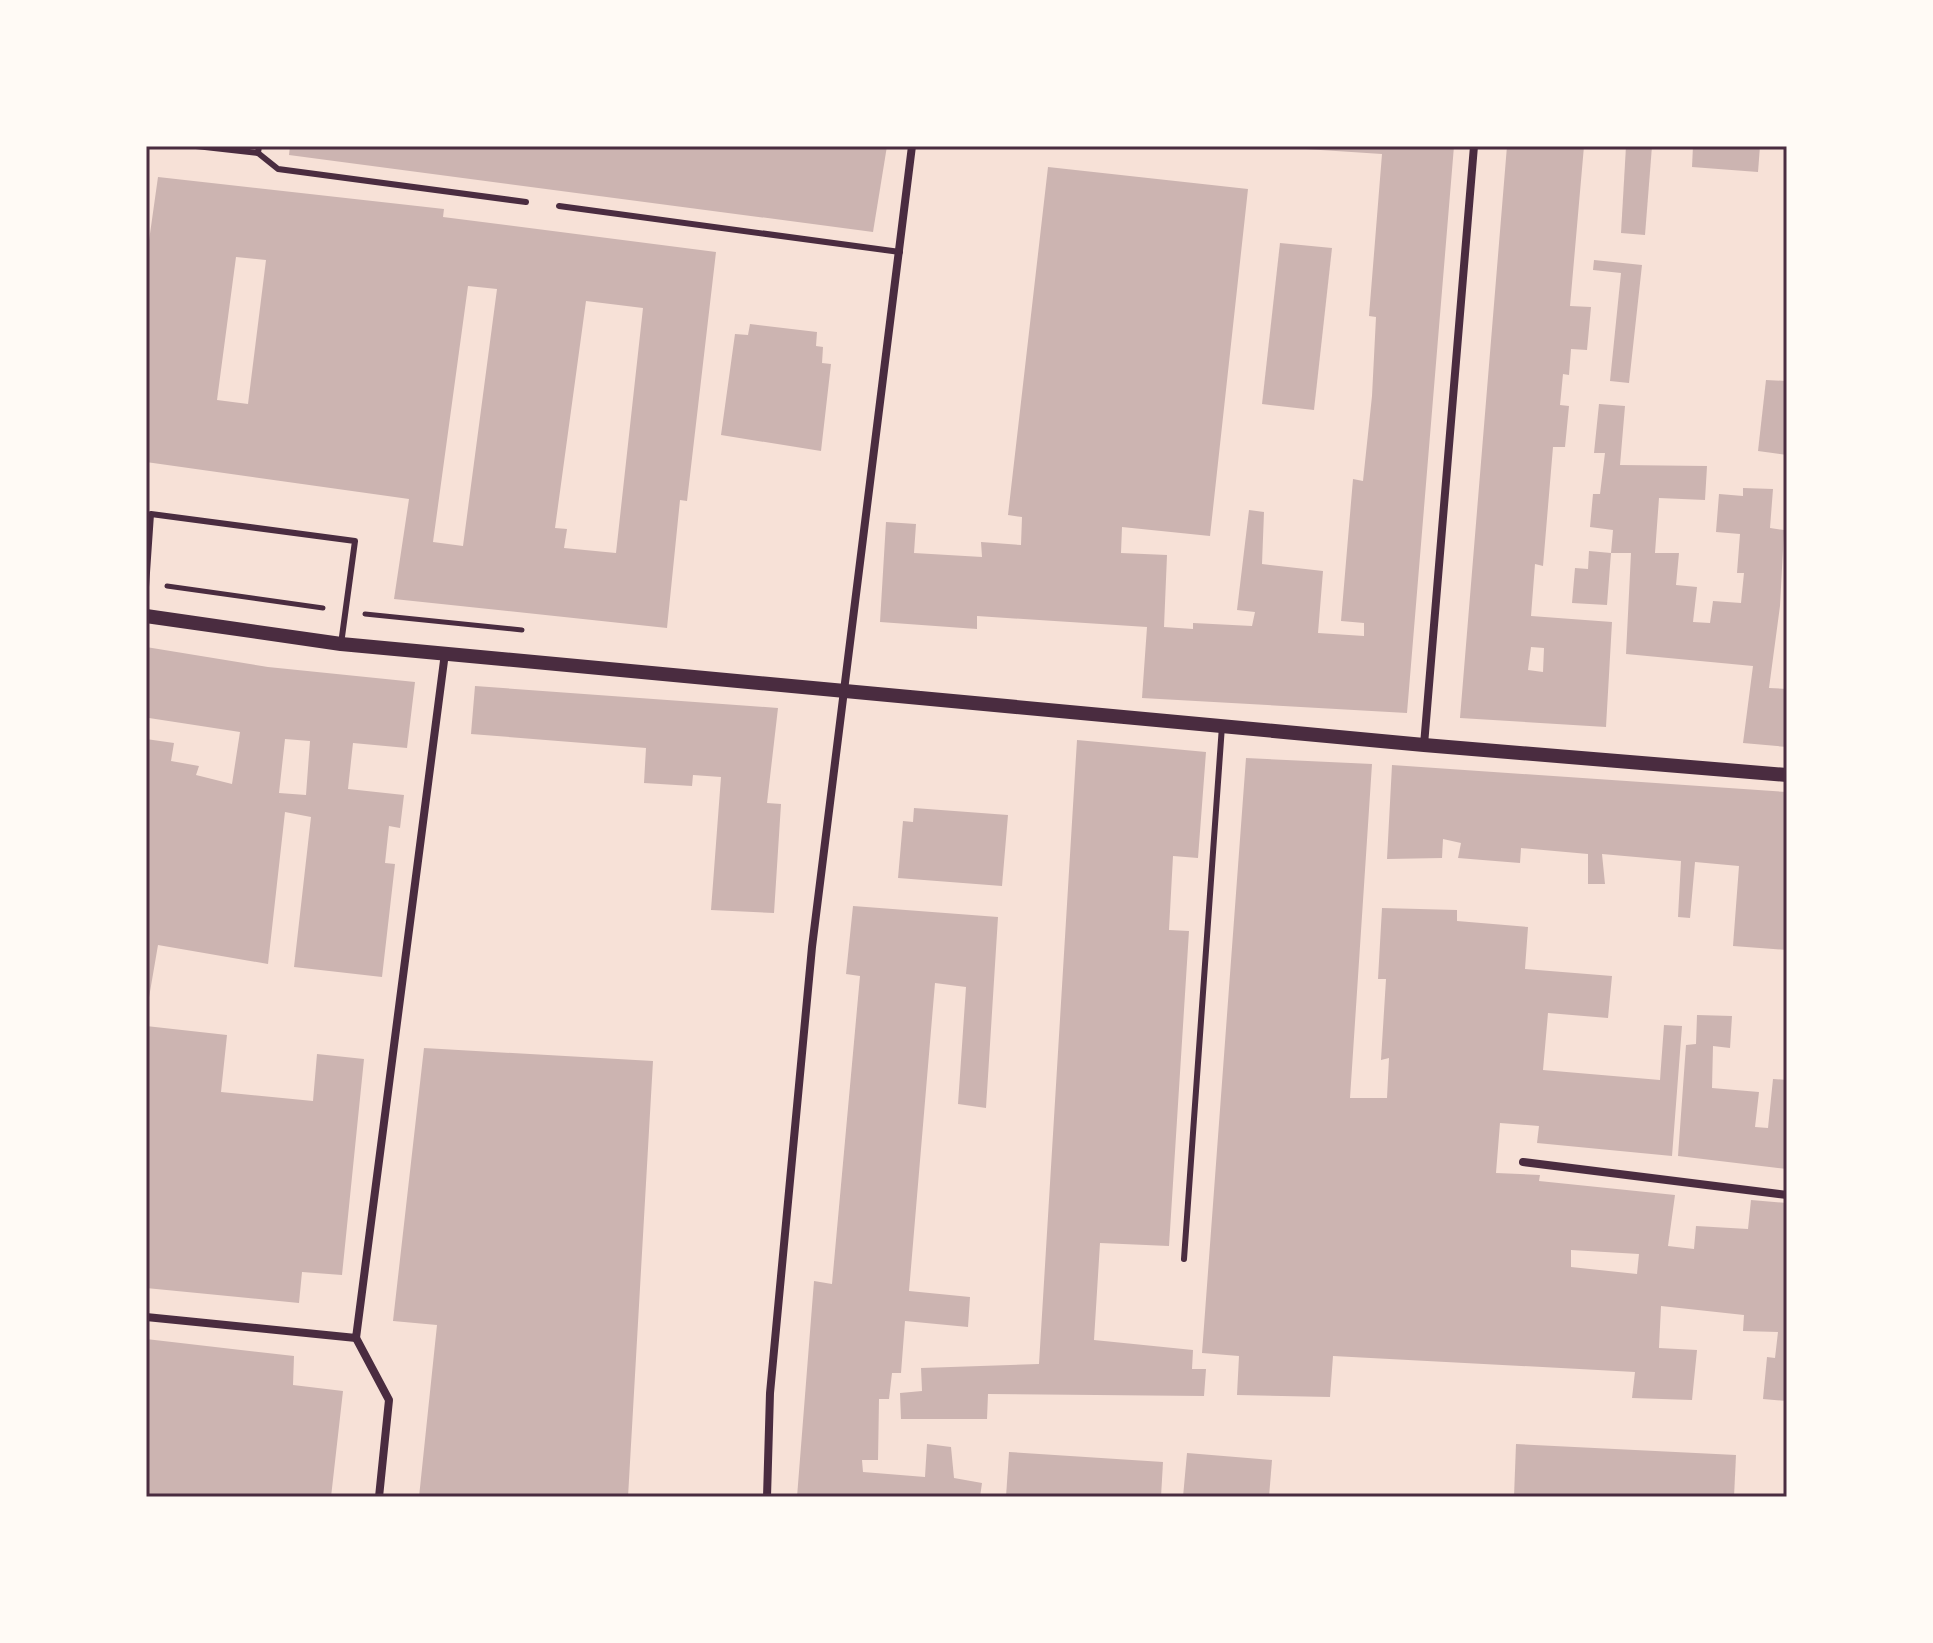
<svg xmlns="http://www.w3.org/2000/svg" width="1933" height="1643" viewBox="0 0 1933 1643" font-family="Barlow,sans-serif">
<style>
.building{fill:#ccb4b1;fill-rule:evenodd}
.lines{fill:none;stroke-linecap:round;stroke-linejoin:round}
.path{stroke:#4a2c40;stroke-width:5}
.service{stroke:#4a2c40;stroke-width:6}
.minor{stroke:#4a2c40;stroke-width:8}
.tertiary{stroke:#4a2c40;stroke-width:14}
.neatline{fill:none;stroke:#4a2c40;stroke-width:3}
</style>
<rect width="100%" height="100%" fill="#f7e1d7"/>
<g class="building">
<polygon points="290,146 887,146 873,232 289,155"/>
<polygon points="1290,146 1454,146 1407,713 1142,698 1147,627 977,616 977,629 880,622 886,522 916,524 914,553 982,557 981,542 1021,545 1022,517 1008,515 1048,167 1248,189 1210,536 1122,527 1121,553 1167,555 1164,627 1193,629 1193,623 1252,626 1255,612 1237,610 1249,510 1264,512 1262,564 1323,571 1318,633 1364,636 1364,623 1341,621 1353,479 1363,481 1372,396 1376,317 1369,316 1382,154 1290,148"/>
<path d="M1507,146H1584L1570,306L1591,307L1587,350L1571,349L1569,375L1563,374L1560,405L1569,406L1565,447H1553L1543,566L1535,564L1531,616L1612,622L1606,727L1460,718ZM1531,647L1544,648L1543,672L1528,670Z"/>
<polygon points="1626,146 1652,146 1645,235 1621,233"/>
<polygon points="1693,146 1760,146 1758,172 1692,167"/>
<path d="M158,177L444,209L443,217L716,252L687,501L680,500L667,628L394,599L409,499L146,462V262ZM236,257L266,260L248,404L217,400ZM468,286L497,289L463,546L433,542ZM586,301L643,308L616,553L564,548L567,529L555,528Z"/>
<polygon points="1280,243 1332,248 1314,410 1262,404"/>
<polygon points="1594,260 1642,265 1629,383 1610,381 1621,273 1593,270"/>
<polygon points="750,324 817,332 816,346 823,347 822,363 831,364 821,451 721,435 735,334 748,335"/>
<polygon points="1766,380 1787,381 1787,455 1758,451"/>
<polygon points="1599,404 1625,406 1620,465 1707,466 1705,500 1659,498 1655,553 1679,553 1676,585 1697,587 1693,622 1710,623 1713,601 1741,603 1744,573 1737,573 1740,534 1716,532 1719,494 1743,496 1743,488 1773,489 1770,528 1784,530 1780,606 1769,688 1787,689 1787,747 1743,743 1753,666 1626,654 1631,553 1611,553 1613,530 1590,527 1593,494 1600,494 1605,453 1594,453"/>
<polygon points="1589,551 1611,553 1607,605 1572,603 1575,568 1588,569"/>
<path d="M146,647L268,667L415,682L407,748L353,743L348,789L404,795L400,828L389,826L385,863L395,864L382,977L294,967L311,817L285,812L268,964L158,945L146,1015V739L174,743L171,761L199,766L196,775L232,784L240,732L149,718L146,730ZM285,739L310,741L306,795L279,793Z"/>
<polygon points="475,686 778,708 767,803 781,804 774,913 711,910 721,777 693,775 692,786 644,783 646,748 471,734"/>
<polygon points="1077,740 1206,752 1198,858 1173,856 1169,930 1189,931 1169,1246 1100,1243 1094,1340 1193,1350 1192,1369 1206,1369 1204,1396 988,1394 987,1419 901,1419 900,1393 922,1391 921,1368 1039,1364"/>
<path d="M1246,758L1372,764L1350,1098H1387L1389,1058L1381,1060L1386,979H1378L1382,908L1457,910V921L1528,927L1525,969L1612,976L1608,1018L1548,1013L1543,1070L1660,1080L1664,1025L1682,1026L1672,1156L1537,1143L1539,1126L1500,1123L1496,1173L1540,1175L1539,1181L1675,1195L1668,1246L1694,1249L1696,1226L1748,1229L1751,1200L1787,1203V1401L1763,1399L1767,1357L1775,1358L1778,1332L1743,1331L1744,1315L1661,1306L1659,1348L1697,1350L1692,1400L1632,1398L1635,1372L1333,1356L1330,1397L1237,1395L1239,1356L1202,1353ZM1571,1250L1639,1254L1637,1274L1571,1267Z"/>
<polygon points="1392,765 1787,792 1787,950 1733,946 1739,866 1695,862 1690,918 1678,917 1681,861 1602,854 1605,884 1588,884 1588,854 1521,848 1520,863 1458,858 1461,843 1443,839 1442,858 1387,859"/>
<polygon points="914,808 1008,815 1002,886 898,878 903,821 913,822"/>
<polygon points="853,906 998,917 986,1108 958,1104 966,987 935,983 909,1291 970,1297 968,1327 905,1321 901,1373 892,1373 889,1399 879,1399 878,1460 862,1460 863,1472 925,1477 927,1444 951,1447 954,1478 982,1483 980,1497 797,1497 814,1281 832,1284 860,976 846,974"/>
<polygon points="1697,1015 1732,1016 1730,1048 1713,1046 1712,1088 1759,1092 1755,1127 1768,1128 1773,1079 1787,1080 1787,1169 1678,1156 1686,1045 1696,1044"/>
<polygon points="146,1026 227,1035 221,1092 313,1101 317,1054 364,1059 342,1275 302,1272 299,1303 146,1288"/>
<polygon points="424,1048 653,1061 628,1497 419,1497 437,1325 393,1321"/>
<polygon points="146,1339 294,1356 293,1385 343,1391 331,1497 146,1497"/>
<polygon points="1516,1444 1736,1455 1734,1497 1514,1497"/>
<polygon points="1009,1452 1163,1462 1161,1497 1006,1497"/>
<polygon points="1187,1453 1272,1460 1269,1497 1183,1497"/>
</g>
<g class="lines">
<g class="path">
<polyline points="167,586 323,608"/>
<polyline points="365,614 522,630"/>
</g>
<g class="service">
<polyline points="196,146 258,153"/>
<polyline points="259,146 258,153 278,169 526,202"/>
<polyline points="559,206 900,252"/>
<polyline points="146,587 151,514 355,541 341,644"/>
<polyline points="1184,1259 1222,726"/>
</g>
<g class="minor">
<polyline points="1424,745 1474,146"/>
<polyline points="1523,1162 1787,1195"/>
<polyline points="146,1317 356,1338 445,653"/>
<polyline points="356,1338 389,1400 379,1497"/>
<polyline points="767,1497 770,1393 812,947 912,146"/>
</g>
<polyline class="tertiary" points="146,616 341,644 1424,745 1787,775"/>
</g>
<rect width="1933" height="1643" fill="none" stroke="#fffaf5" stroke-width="296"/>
<rect x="148" y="148" width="1637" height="1347" class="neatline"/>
</svg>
